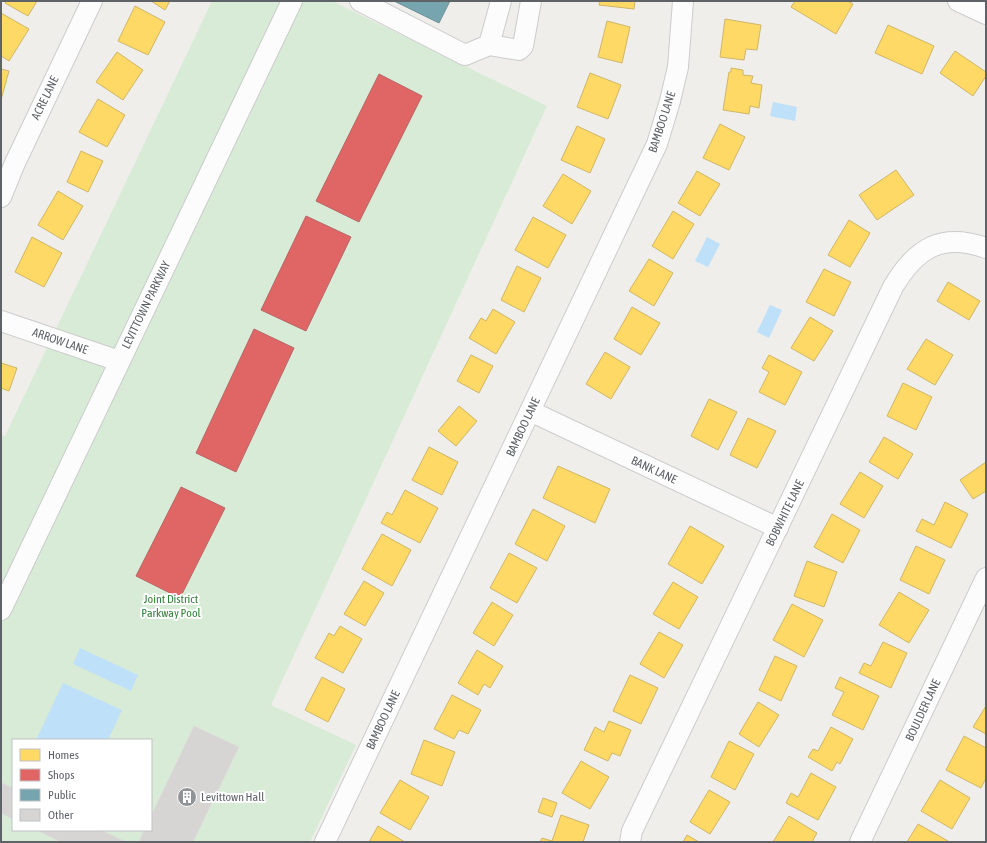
<svg xmlns="http://www.w3.org/2000/svg" width="987" height="843" viewBox="0 0 987 843" font-family="'Asap Condensed',sans-serif">
<style>
.green{fill:#d8ebd6;fill-rule:evenodd}
.water{fill:#bfe0f9}
.homes{fill:#ffd966;stroke:#cfb667}
.shops{fill:#e06666;stroke:#b96567}
.public{fill:#76a5af;stroke:#6f919a}
.building{fill:#d6d5d3;stroke:#deddd9}
.lines{fill:none;stroke-linecap:round;stroke-linejoin:round}
.minor-casing{stroke:#cbcccc;stroke-width:22}
.minor{stroke:#fdfcfc;stroke-width:20}
.labels{text-anchor:middle;dominant-baseline:central;stroke-width:4;stroke-linejoin:round;paint-order:stroke}
.street-label{font-size:12px;fill:#5f6368;stroke:#fff}
.park-label{font-size:12px;fill:#348238;stroke:#fff}
.poi-label{font-size:12px;fill:#5f6368;stroke:#fff;text-anchor:start}
</style>
<rect width="100%" height="100%" fill="#efeeea"/>
<path class="green" d="M212,1H332L547,106L271,705L356,745L310,842H1V435L5,436ZM13,740H151V830H13Z"/>
<g class="water">
<polygon points="773,102 797,107 795,121 770,116"/>
<polygon points="707,237 720,244 708,267 695,261"/>
<polygon points="770,305 782,310 769,338 757,332"/>
<polygon points="80,648 138,675 131,691 73,664"/>
<polygon points="63,683 122,710 108,740 36,740"/>
</g>
<g class="homes">
<polygon points="6,1 37,1 28,16 5,3"/>
<polygon points="151,1 170,1 165,10"/>
<polygon points="600,1 635,1 634,9 599,5"/>
<polygon points="795,1 848,1 853,4 836,34 791,7"/>
<polygon points="135,6 165,22 148,55 118,41"/>
<polygon points="1,13 29,29 9,61 1,56"/>
<polygon points="725,19 761,25 757,50 746,49 744,60 720,57"/>
<polygon points="607,21 630,27 622,63 598,57"/>
<polygon points="888,25 934,46 922,74 875,53"/>
<polygon points="955,51 986,72 986,76 973,96 940,73"/>
<polygon points="117,52 143,70 123,100 96,82"/>
<polygon points="731,68 743,70 743,75 753,76 751,83 762,85 759,108 750,106 749,114 723,110 729,72 731,72"/>
<polygon points="1,69 9,71 1,100"/>
<polygon points="590,73 621,85 608,119 577,107"/>
<polygon points="98,99 125,115 107,147 79,132"/>
<polygon points="720,124 745,137 729,170 703,158"/>
<polygon points="577,126 605,139 590,173 561,160"/>
<polygon points="81,151 103,161 88,192 67,182"/>
<polygon points="896,170 914,195 877,220 859,195"/>
<polygon points="697,171 720,184 700,216 678,203"/>
<polygon points="563,174 591,191 572,224 543,206"/>
<polygon points="58,191 83,206 63,240 38,225"/>
<polygon points="673,211 694,224 673,259 652,246"/>
<polygon points="533,217 566,235 548,268 515,250"/>
<polygon points="849,220 870,233 850,267 828,255"/>
<polygon points="32,237 62,253 44,287 15,272"/>
<polygon points="649,259 673,273 654,306 629,291"/>
<polygon points="517,266 541,278 524,312 501,300"/>
<polygon points="824,269 851,282 834,316 806,302"/>
<polygon points="948,282 980,301 969,320 937,301"/>
<polygon points="632,307 660,323 641,355 614,339"/>
<polygon points="493,309 515,322 496,354 469,338 481,318 486,321"/>
<polygon points="810,317 833,331 814,361 791,348"/>
<polygon points="926,339 953,355 935,385 907,369"/>
<polygon points="605,352 630,367 611,399 586,384"/>
<polygon points="471,355 493,366 479,393 457,381"/>
<polygon points="769,355 802,372 785,405 759,392 769,372 762,368"/>
<polygon points="1,363 17,368 9,391 1,388"/>
<polygon points="903,383 932,397 916,430 887,416"/>
<polygon points="709,399 737,412 718,450 691,436"/>
<polygon points="459,406 477,421 456,446 438,431"/>
<polygon points="748,418 776,431 757,468 730,455"/>
<polygon points="884,437 913,454 898,479 869,462"/>
<polygon points="429,447 458,462 442,495 412,480"/>
<polygon points="986,462 986,491 973,499 960,480"/>
<polygon points="558,466 610,489 595,523 543,498"/>
<polygon points="860,472 883,486 864,518 840,504"/>
<polygon points="405,490 438,508 420,543 381,523 387,512 392,515"/>
<polygon points="945,502 968,514 951,548 916,531 922,519 934,525"/>
<polygon points="533,509 565,526 547,561 515,544"/>
<polygon points="832,514 860,530 843,563 814,547"/>
<polygon points="690,526 724,546 702,584 668,564"/>
<polygon points="382,534 411,550 392,586 362,569"/>
<polygon points="916,546 945,560 929,594 900,580"/>
<polygon points="509,553 537,568 517,603 490,588"/>
<polygon points="807,561 837,572 824,607 794,596"/>
<polygon points="364,581 384,593 365,626 344,614"/>
<polygon points="673,582 698,597 679,629 653,614"/>
<polygon points="899,592 929,610 909,643 879,625"/>
<polygon points="492,602 513,615 494,646 473,633"/>
<polygon points="792,604 823,620 804,657 773,640"/>
<polygon points="340,626 362,639 343,673 315,658 329,633 334,636"/>
<polygon points="659,632 683,645 664,678 640,664"/>
<polygon points="883,642 907,653 891,688 859,673 864,663 871,666"/>
<polygon points="477,650 503,666 490,688 484,684 478,695 458,683"/>
<polygon points="775,656 797,666 781,701 759,690"/>
<polygon points="630,675 658,688 641,724 613,711"/>
<polygon points="322,677 345,689 328,722 305,710"/>
<polygon points="840,677 879,696 863,730 832,715 844,692 835,688"/>
<polygon points="452,695 481,710 468,734 459,730 454,739 434,729"/>
<polygon points="758,702 779,715 759,747 739,734"/>
<polygon points="986,706 986,734 973,727"/>
<polygon points="609,721 631,730 620,756 612,753 608,761 584,750 595,727 604,732"/>
<polygon points="831,727 853,739 840,764 837,762 832,771 808,757 813,749 818,751"/>
<polygon points="964,736 986,748 986,778 981,788 946,770"/>
<polygon points="424,740 455,752 442,786 411,774"/>
<polygon points="729,741 754,754 735,790 711,777"/>
<polygon points="581,761 609,777 590,809 562,793"/>
<polygon points="811,773 836,787 818,820 786,803 791,793 798,797"/>
<polygon points="400,780 429,797 410,830 380,813"/>
<polygon points="940,780 970,798 952,829 921,811"/>
<polygon points="709,790 730,802 710,834 690,822"/>
<polygon points="543,798 557,803 552,817 538,812"/>
<polygon points="561,815 589,825 583,842 540,842 542,838 552,841"/>
<polygon points="789,816 817,833 812,842 773,842"/>
<polygon points="918,824 948,841 948,842 907,842"/>
<polygon points="378,826 405,842 369,842"/>
<polygon points="687,835 699,842 683,842"/>
</g>
<g class="shops">
<polygon points="379,74 422,96 359,222 316,201"/>
<polygon points="306,216 351,237 306,331 261,310"/>
<polygon points="254,329 294,348 236,472 196,453"/>
<polygon points="181,487 225,508 180,598 136,576"/>
</g>
<polygon class="public" points="394,1 450,1 439,23"/>
<g class="building">
<polygon points="194,726 239,747 193,842 139,842 144,830 151,830 151,816"/>
<polygon points="2,783 13,788 13,819 1,813"/>
<polygon points="36,830 101,830 126,842 61,842"/>
</g>
<g class="lines">
<g class="minor-casing">
<g id="minor">
<polyline points="360,1 465,55 489,45 519,50 523,46 531,1"/>
<polyline points="958,1 986,14"/>
<polyline points="489,45 501,1"/>
<polyline points="1,197 15,163 92,1"/>
<polyline points="1,321 119,361"/>
<polyline points="530,411 778,528"/>
<polyline points="1,610 292,1"/>
<polyline points="325,842 657,144 670,101 678,67 683,1"/>
<path d="M630,842L632,831L893,287C916,248 942,232 986,248"/>
<polyline points="860,842 986,578"/>
</g>
</g>
<use href="#minor" class="minor"/>
</g>
<defs>
<g id="building-disc" transform="scale(1)"><circle r="9.5" fill="#919496" stroke="#fff"/><path d="M-4-6H4V6H1V3H-1V6H-4ZM-2.5-4.3h1.7v1.8h-1.7ZM.8-4.3h1.7v1.8H.8ZM-2.5-1h1.7V.8h-1.7ZM.8-1h1.7V.8H.8Z" fill="#fff"/></g>
</defs>
<g fill-rule="evenodd">
<use href="#building-disc" x="187" y="797"/>
</g>
<g class="labels">
<g class="street-label">
<text transform="translate(45 98) rotate(-64)">ACRE LANE</text>
<text transform="translate(662 122) rotate(-72)">BAMBOO LANE</text>
<text transform="translate(146 305) rotate(-64)">LEVITTOWN PARKWAY</text>
<text transform="translate(60 341) rotate(19)">ARROW LANE</text>
<text transform="translate(523 427) rotate(-65)">BAMBOO LANE</text>
<text transform="translate(654 470) rotate(25)">BANK LANE</text>
<text transform="translate(785 513) rotate(-64)">BOBWHITE LANE</text>
<text transform="translate(923 710) rotate(-65)">BOULDER LANE</text>
<text transform="translate(383 720) rotate(-65)">BAMBOO LANE</text>
</g>
<g class="park-label">
<text x="171" y="599">Joint District<tspan x="171" dy="14">Parkway Pool</tspan></text>
</g>
<g class="poi-label">
<text x="201" y="797">Levittown Hall</text>
</g>
</g>
<rect width="987" height="843" fill="none" stroke="#5f6368" stroke-width="4"/>
<rect x="12" y="739" width="140" height="92" fill="#ffffff" stroke="#bfc1c3"/>
<rect x="20" y="749" width="20" height="12" fill="#ffd966" stroke="#bfc1c3"/>
<text x="48" y="759" font-size="12" fill="#5f6368">Homes</text>
<rect x="20" y="769" width="20" height="12" fill="#e06666" stroke="#bfc1c3"/>
<text x="48" y="779" font-size="12" fill="#5f6368">Shops</text>
<rect x="20" y="789" width="20" height="12" fill="#76a5af" stroke="#bfc1c3"/>
<text x="48" y="799" font-size="12" fill="#5f6368">Public</text>
<rect x="20" y="809" width="20" height="12" fill="#d6d5d3" stroke="#bfc1c3"/>
<text x="48" y="819" font-size="12" fill="#5f6368">Other</text>
</svg>
